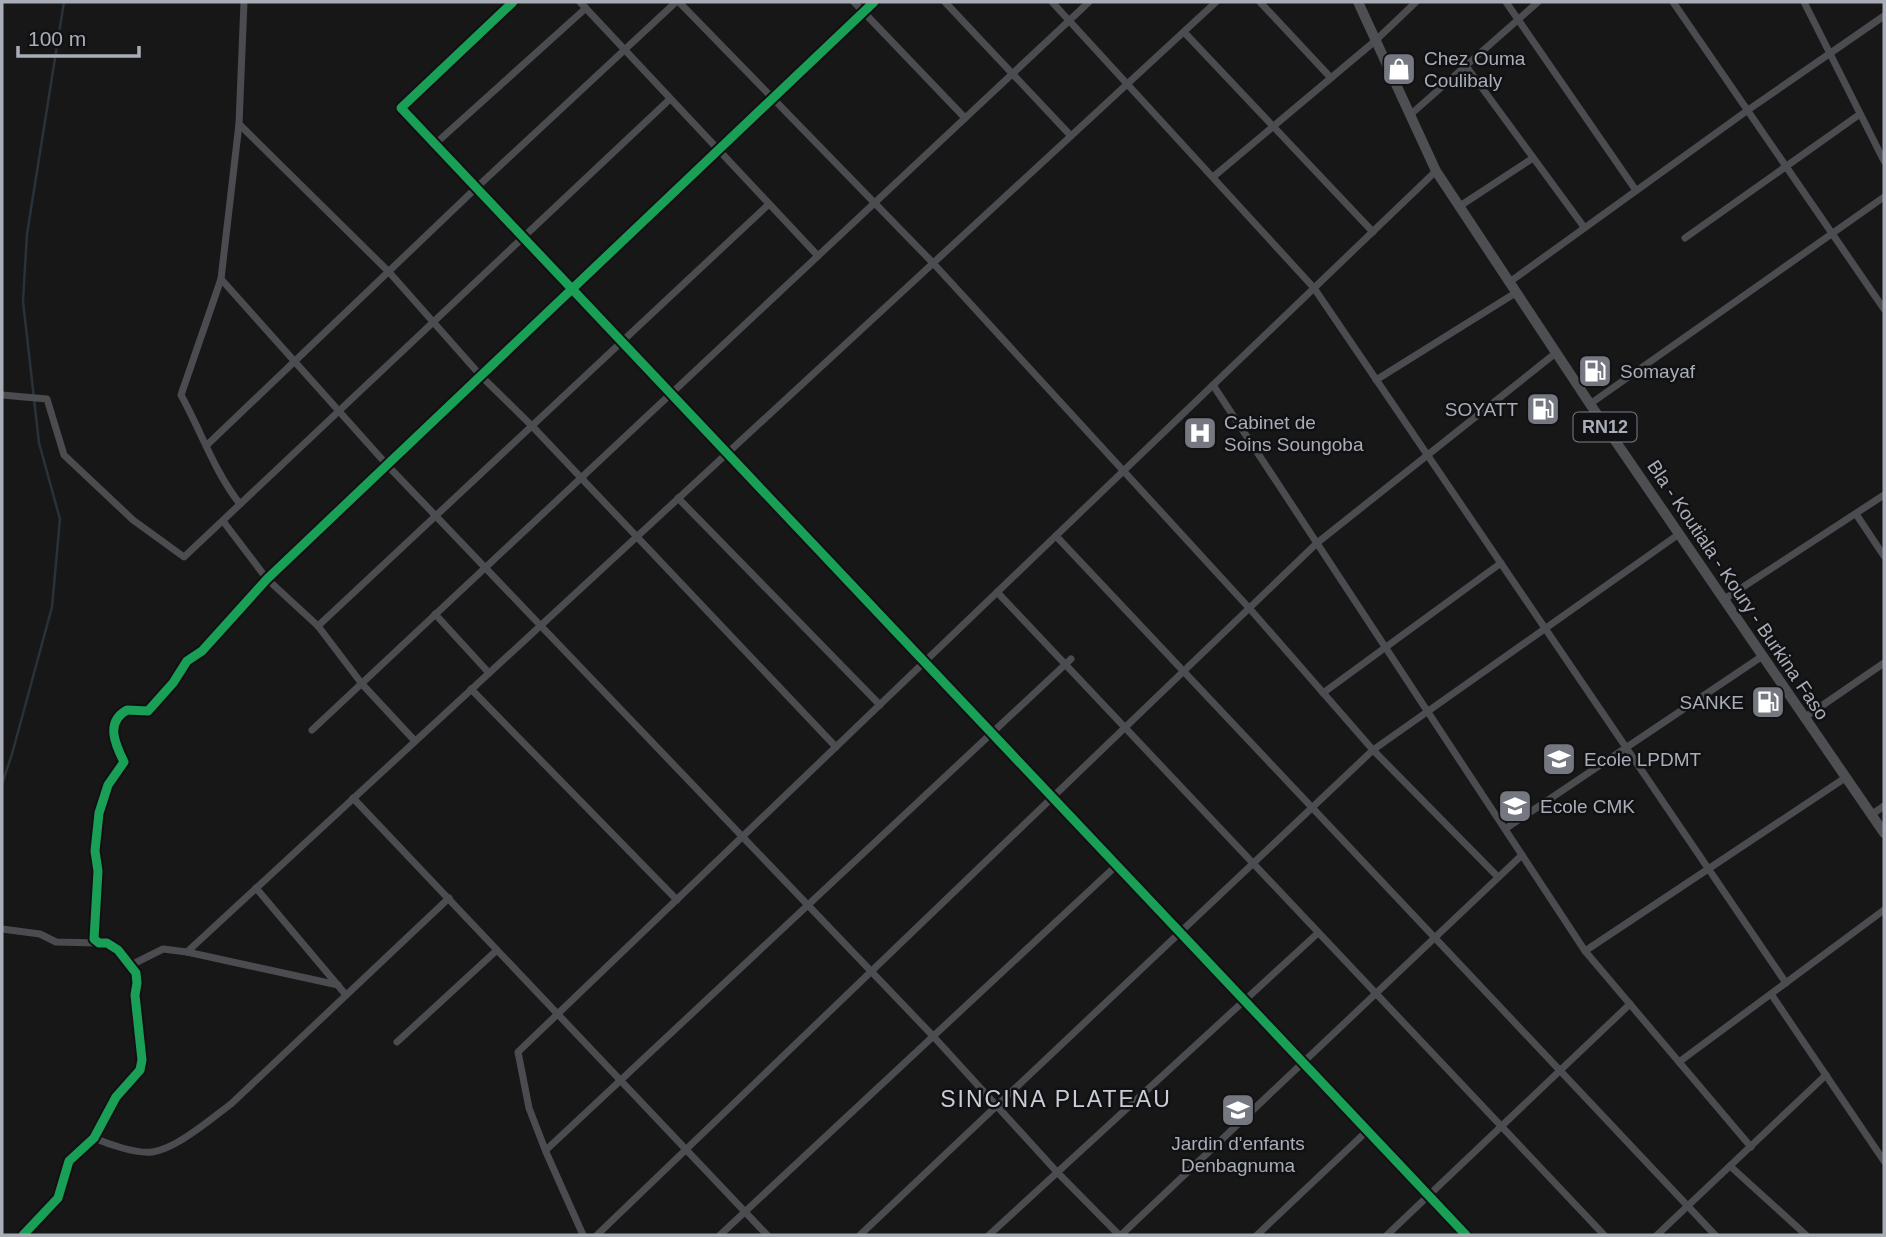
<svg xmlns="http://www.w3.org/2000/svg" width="1886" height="1237" viewBox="0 0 1886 1237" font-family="Arial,sans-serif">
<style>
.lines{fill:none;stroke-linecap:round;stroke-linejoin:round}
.stream{stroke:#2a3239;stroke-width:2.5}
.minor{stroke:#4b4c50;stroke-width:7}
.primary{stroke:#4d4f52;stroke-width:10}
.cycleway-casing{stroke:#111113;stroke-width:13}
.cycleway{stroke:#1a9f57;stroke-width:9}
.labels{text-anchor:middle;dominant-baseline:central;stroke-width:5;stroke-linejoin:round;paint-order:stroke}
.shield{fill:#111113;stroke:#7b7e86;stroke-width:2}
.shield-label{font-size:18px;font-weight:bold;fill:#a8adb8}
.poi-label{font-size:19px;fill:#a8adb8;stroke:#111113;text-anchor:start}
.street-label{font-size:19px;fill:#a8adb8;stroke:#111113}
.quarter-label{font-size:23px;letter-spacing:2px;fill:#c9ccd4;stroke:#111113}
</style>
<rect width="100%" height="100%" fill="#171717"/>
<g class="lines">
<polyline class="stream" points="2,784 12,754 52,607 60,519 39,443 23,301 27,234 64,2"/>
<g class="minor">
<polyline points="513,2 401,108 1466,1235"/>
<polyline points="580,2 818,256"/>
<polyline points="679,2 933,263 1250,609 1373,750 1498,877"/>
<polyline points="854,2 965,118"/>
<polyline points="945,2 1071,136"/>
<polyline points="1052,2 1314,288 1786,983"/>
<polyline points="1260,2 1331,78"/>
<polyline points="1506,2 1635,189"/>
<polyline points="1673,2 1884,309"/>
<polyline points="1804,2 1884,161"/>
<polyline points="1184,32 1373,232"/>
<polyline points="1466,66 1584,227"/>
<polyline points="1410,115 1538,2"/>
<polyline points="239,124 389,272 481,376 532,426 836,747"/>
<polyline points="435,144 586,8"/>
<polyline points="1213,177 1375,41 1416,2"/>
<polyline points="1460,206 1533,158"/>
<polyline points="1685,238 1860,114"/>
<polyline points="221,279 388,466 933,1036 1057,1172 1119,1235"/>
<polyline points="1511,281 1748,110 1884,16"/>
<polyline points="1376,380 1517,292"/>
<polyline points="1213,385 1585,951 1751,1147"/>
<polyline points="2,395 47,399 64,455 133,520 184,557 670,99"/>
<polyline points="1590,404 1884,197"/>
<polyline points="207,445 476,188 676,2"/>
<polyline points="678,498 880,705"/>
<path d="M240,504C215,473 201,431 181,395L221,279L239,124L244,2"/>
<polyline points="1856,514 1884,556"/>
<polyline points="223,521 267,579 318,626 362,684 415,741"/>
<polyline points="1056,536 1715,1235"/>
<polyline points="997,592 1604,1235"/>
<polyline points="1723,600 1884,495"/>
<polyline points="435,614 489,673"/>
<polyline points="318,626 769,204"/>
<polyline points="471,689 677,900"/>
<polyline points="1323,693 1501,563"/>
<polyline points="1804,718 1884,663"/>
<polyline points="312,730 1089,2"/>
<polyline points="353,798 767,1235"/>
<polyline points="1871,815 1884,806"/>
<polyline points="1505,829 1761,657"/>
<polyline points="256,888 346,995"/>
<polyline points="2,929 40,934 56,942 98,943"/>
<polyline points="1585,951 1845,778"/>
<polyline points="187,952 1216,2"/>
<polyline points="131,965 163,949 187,952 338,985"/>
<polyline points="1771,994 1884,1161"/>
<polyline points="397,1042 497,950"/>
<polyline points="1679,1062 1884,910"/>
<path d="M94,1138C108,1144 136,1154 152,1152C176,1149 211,1119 231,1104L449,898"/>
<polyline points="546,1150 1071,659"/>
<polyline points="1730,1166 1806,1235"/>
<path d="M23,1235L58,1198L69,1161L94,1138L116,1097L140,1070L142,1060L135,995L137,983L136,973L118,950L107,943H99L94,939L98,871L95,851L99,813L108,785L124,762C115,744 105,722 127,710L148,711L173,683L187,661L202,651L267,579L874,2"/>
<polyline points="583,1235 546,1152 529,1108 518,1052 1436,171"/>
<polyline points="597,1235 1317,543 1557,352"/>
<polyline points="720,1235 1117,865"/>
<polyline points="860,1235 1373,750 1679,534"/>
<polyline points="989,1235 1318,933"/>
<polyline points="1121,1235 1522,855"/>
<polyline points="1257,1235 1367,1131"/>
<polyline points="1387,1235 1630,1004"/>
<polyline points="1657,1235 1826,1075"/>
</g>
<polyline class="primary" points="1358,2 1436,171 1590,404 1884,833"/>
<g class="cycleway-casing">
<g id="cycleway">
<polyline points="513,2 401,108 1466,1235"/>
<path d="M23,1235L58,1198L69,1161L94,1138L116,1097L140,1070L142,1060L135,995L137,983L136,973L118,950L107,943H99L94,939L98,871L95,851L99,813L108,785L124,762C115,744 105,722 127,710L148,711L173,683L187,661L202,651L267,579L874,2"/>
</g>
</g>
<use href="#cycleway" class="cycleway"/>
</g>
<defs>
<g id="shop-square" transform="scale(1.75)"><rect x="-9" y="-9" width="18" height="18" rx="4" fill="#757880" stroke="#111113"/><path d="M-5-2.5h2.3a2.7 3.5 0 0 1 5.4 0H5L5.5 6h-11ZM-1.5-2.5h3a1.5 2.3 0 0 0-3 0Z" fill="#fff"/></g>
<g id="fuel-square" transform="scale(1.75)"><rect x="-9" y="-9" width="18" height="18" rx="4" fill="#757880" stroke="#111113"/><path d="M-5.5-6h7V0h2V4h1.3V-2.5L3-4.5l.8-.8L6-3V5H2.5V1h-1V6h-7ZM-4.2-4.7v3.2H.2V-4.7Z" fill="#fff"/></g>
<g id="hospital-square" transform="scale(1.75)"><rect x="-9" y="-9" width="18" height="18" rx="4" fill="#757880" stroke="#111113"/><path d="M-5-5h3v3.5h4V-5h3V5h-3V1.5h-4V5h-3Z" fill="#fff"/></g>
<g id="school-square" transform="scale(1.75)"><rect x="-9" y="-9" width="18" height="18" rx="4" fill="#757880" stroke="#111113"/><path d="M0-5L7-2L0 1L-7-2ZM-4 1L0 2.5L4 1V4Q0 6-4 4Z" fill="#fff"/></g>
</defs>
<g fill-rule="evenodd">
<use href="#shop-square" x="1399" y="69"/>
<use href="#fuel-square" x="1595" y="371"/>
<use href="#fuel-square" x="1543" y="409"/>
<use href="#hospital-square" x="1200" y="433"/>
<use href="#fuel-square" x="1768" y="702"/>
<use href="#school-square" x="1559" y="759"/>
<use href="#school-square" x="1515" y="806"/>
<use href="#school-square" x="1238" y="1110"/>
</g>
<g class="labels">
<rect class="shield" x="1573.5" y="412.5" width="63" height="29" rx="5"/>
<g class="shield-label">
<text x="1605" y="427">RN12</text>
</g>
<g class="poi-label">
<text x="1424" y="58">Chez Ouma<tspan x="1424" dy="22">Coulibaly</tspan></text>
<text x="1620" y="371">Somayaf</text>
<text x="1518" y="409" text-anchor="end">SOYATT</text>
<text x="1224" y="422">Cabinet de<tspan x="1224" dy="22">Soins Soungoba</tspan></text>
<text x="1744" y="702" text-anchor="end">SANKE</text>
<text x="1584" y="759">Ecole LPDMT</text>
<text x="1540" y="806">Ecole CMK</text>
<text x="1238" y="1143" text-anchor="middle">Jardin d'enfants<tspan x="1238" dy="22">Denbagnuma</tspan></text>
</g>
<g class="street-label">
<text transform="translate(1738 590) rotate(56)">Bla - Koutiala - Koury - Burkina Faso</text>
</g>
<g class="quarter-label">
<text x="1056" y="1099">SINCINA PLATEAU</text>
</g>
</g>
<rect width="1886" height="1237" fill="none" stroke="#a8adb8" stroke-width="7"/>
<path d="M18 46v10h121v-10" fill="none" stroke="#a8adb8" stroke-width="3.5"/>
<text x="28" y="46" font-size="21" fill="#a8adb8" stroke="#111113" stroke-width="5" paint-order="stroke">100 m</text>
</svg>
